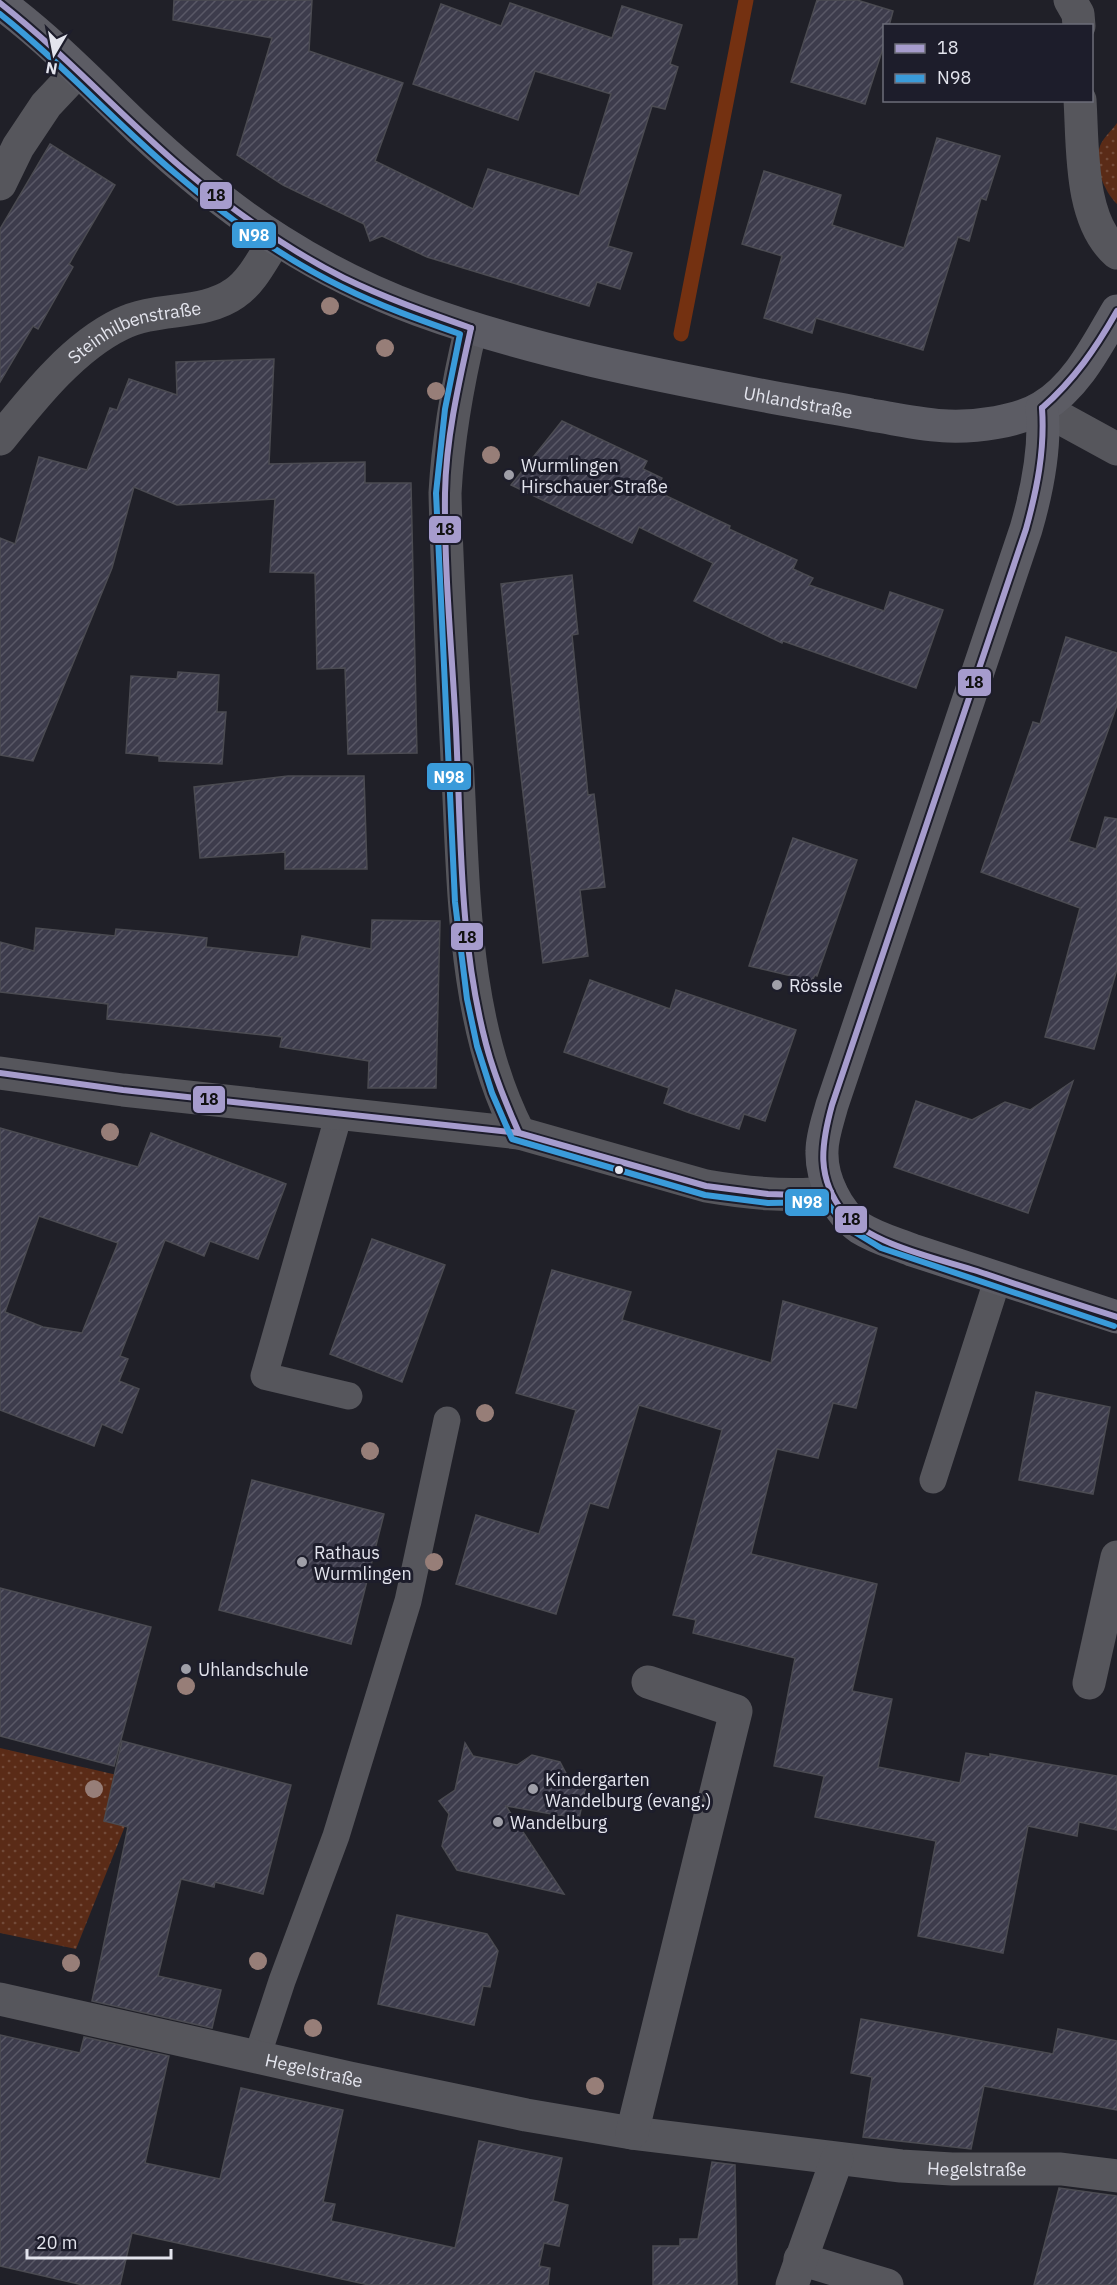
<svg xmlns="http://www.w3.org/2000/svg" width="1117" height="2285" viewBox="0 0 1117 2285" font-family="'IBM Plex Sans',sans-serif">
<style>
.grass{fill:url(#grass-dots)}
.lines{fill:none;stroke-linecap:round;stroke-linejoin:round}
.stream{stroke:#743111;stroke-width:15}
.building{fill:url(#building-hatch);stroke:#4b4b52;stroke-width:1.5;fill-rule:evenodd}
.lane{stroke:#56565c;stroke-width:27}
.street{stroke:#56565c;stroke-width:33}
.secondary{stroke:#5c5c64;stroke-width:33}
.bus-1-casing{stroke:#1d1d2b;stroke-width:10}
.bus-2-casing{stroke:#1d1d2b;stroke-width:10}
.bus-1{stroke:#a69ccd;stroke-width:6}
.bus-2{stroke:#3a9bda;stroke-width:6}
.tree{fill:#977e78}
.poi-dot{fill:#9f9fa8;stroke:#1d1d2b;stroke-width:2}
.bus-dot{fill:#e3e4ed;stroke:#1d1d2b;stroke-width:2}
.labels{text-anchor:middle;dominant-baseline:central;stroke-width:6;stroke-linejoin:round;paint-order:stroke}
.street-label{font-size:18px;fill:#e3e4ed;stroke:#1d1d2b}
.poi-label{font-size:18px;fill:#e3e4ed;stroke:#1d1d2b;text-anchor:start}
.line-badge{stroke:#1d1d2b;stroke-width:2}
.badge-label{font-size:16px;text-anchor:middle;font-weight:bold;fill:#fff}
.pale-badge-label{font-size:16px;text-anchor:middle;font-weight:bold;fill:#111}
</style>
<defs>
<pattern id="grass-dots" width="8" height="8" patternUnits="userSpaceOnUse" patternTransform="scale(1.5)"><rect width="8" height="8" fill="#5a2b17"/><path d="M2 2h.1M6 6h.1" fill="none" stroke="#724a39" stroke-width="1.8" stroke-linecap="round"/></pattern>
<pattern id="building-hatch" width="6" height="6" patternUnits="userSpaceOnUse" patternTransform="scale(1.5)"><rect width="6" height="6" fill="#3d3c4c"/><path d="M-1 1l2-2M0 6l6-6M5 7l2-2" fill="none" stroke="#595866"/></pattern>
</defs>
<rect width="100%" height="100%" fill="#202028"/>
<g class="grass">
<path d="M1117,123V204C1104,191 1093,165 1100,146C1103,138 1112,130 1117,123Z"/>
<polygon points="0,1748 143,1781 76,1949 0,1933"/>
</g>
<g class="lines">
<polyline class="stream" points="681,334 746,0"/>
</g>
<g class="building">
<polygon points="174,0 312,0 309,51 403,83 375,161 473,209 488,169 579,196 611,94 535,71 518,120 413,84 441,4 501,26 510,3 612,38 622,6 682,25 670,64 678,67 665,109 652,106 608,246 632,253 620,289 597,282 589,306 427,257 382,236 370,241 364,224 283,185 237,155 272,38 173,20"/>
<polygon points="817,0 857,0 893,11 889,26 885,26 885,42 865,104 791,82"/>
<polygon points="937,138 1000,156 986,200 981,198 969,241 958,237 923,350 816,318 812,333 764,318 782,256 742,244 764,171 841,195 832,225 904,248"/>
<polygon points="50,144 115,185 69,264 73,267 38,329 33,326 0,382 0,229"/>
<polygon points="274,359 269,464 365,462 365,483 411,483 417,753 348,754 345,668 317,669 315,573 270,572 275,499 177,505 134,487 112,568 33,761 0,755 0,538 15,544 39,457 87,470 110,408 117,410 129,379 177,395 176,362"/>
<polygon points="562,421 647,461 643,469 662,478 656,491 730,526 729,529 797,560 793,569 813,578 809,585 884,611 890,592 943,610 916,688 783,641 782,643 694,601 713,563 639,527 632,543 511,485"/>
<polygon points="572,575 578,634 572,635 588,795 594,794 605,887 580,890 588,956 543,963 518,751 501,584"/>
<polygon points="1066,637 1117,653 1117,705 1069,841 1096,849 1105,817 1117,819 1117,969 1094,1049 1045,1037 1080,908 981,872 1033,722 1040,724"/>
<polygon points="178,672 219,675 217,712 226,712 222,764 159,761 159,756 126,753 131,676 177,679"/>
<polygon points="288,776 364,776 367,869 285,869 285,852 200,858 194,787"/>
<polygon points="793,838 857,860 817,976 815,975 812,981 749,966"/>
<polygon points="372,920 440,921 436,1088 368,1088 369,1061 280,1047 282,1037 107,1019 108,1004 0,992 0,942 34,951 36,928 115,936 116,929 174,934 207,938 206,947 298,957 302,936 371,949"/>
<polygon points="590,980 670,1009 676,990 796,1030 765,1121 744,1114 739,1129 687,1112 664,1103 669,1088 564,1052"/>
<polygon points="1073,1081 1028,1213 894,1167 916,1101 972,1120 1005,1102 1030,1110"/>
<path d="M0,1128L138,1167L151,1133L286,1184L258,1259L210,1241L204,1256L165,1240L120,1356L128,1359L119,1381L139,1389L122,1433L102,1424L94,1446L0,1410ZM39,1216L118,1243L82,1333L43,1327L5,1312Z"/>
<polygon points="372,1239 445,1265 402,1382 330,1354"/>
<polygon points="552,1270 631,1292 622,1320 771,1363 783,1301 877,1328 856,1408 833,1403 818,1458 777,1449 751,1554 877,1584 852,1691 892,1699 878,1767 960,1783 966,1753 990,1757 990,1754 1117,1776 1117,1830 1079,1822 1077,1836 1028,1826 1003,1953 918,1936 936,1841 815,1817 824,1776 774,1766 795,1658 693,1633 696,1620 673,1615 722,1430 639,1405 608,1508 590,1503 556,1614 456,1584 476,1515 539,1534 576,1410 516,1393"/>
<polygon points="1036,1392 1110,1407 1093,1494 1019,1480"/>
<polygon points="252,1480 384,1514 351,1644 219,1610"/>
<polygon points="0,1588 151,1627 114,1766 0,1736"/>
<polygon points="122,1741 291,1785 263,1894 215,1882 214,1887 181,1879 158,1976 221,1990 212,2028 92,2001 128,1827 104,1821"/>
<polygon points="465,1743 473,1756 517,1765 532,1755 560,1762 568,1777 587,1781 579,1819 506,1806 564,1894 457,1870 442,1846 449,1814 439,1801 455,1790"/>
<polygon points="397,1915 487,1934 498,1951 490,1987 483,1986 474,2025 378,2004"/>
<polygon points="861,2019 1053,2054 1058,2029 1117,2041 1117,2110 984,2086 971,2149 863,2137 872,2077 851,2073"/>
<polygon points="0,2035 80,2053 84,2037 169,2056 145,2163 220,2179 241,2088 343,2110 323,2202 335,2204 331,2221 455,2248 479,2141 562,2158 553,2201 568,2205 559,2246 544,2243 539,2266 550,2268 548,2285 369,2285 132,2233 120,2285 83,2285 0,2266"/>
<polygon points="712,2162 735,2165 737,2285 653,2285 653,2246 680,2246 680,2239 698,2239"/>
<polygon points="1059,2188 1117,2196 1117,2285 1034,2285"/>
</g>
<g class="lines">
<g class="lane">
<polyline points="339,1114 264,1376 349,1396"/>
<polyline points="933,1480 998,1278"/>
<polyline points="257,2057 282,1981 336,1836 408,1601 447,1420"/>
</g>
<g class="street">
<polyline points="1070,0 1078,14 1079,26"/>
<path d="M1080,100C1083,147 1079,220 1117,253"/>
<polyline points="0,184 18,147 46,105 78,71"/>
<path d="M471,328C458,382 448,438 445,493C447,582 453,670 457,758C464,881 461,1021 519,1133"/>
<polyline points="1042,408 1117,449"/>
<path id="s1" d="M0,439C33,398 73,347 121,324C157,306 203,316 235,293C253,281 264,256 276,239"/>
<path d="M0,1073L123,1090L519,1133L706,1186C747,1193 790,1198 831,1192"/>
<polyline points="1089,1683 1117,1557"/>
<path id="s2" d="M0,1999L350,2078L526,2115L632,2133L901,2166L952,2169H1061L1117,2176"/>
<polyline points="632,2133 736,1711 648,1682"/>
<polyline points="800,2259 887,2285"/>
<polyline points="792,2285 837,2159"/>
</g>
<g class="secondary">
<path id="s3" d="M0,3C50,40 94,86 139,129C183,170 229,209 280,241C324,269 370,292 419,310C534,352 656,375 776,398C808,404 840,409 871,415C897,419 922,425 948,426C976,427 1018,422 1042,407C1077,386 1097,345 1117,311"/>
<path d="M1042,408C1046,447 1037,491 1026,529L832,1105C828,1120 822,1136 822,1151C821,1178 837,1212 860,1228C876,1238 894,1243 912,1250L1117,1317"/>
</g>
<g class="bus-1-casing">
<g id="bus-1">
<path d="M0,3C65,54 120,115 182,168C232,210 286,249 344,278C385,298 428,313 471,328"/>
<path d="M471,328C459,382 446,438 445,493C444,572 452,651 456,729C461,833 459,942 486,1044C494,1075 506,1104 519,1133"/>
<path d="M1042,408C1045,450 1037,489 1026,529L832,1105C821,1145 816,1178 844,1213C869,1244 940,1259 977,1271C1024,1287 1070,1302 1117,1317"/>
<path d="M1042,408C1074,380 1096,348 1117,311"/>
<polyline points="0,1073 123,1090 519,1133 706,1186 768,1194 800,1195 831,1192"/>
</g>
</g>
<g class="bus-2-casing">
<path id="bus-2" d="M0,14C62,63 115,123 176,174C226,217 282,258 342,287C380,306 420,320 460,334L445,409L436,493L455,902L467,999L477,1046L492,1093L512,1139L705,1195L768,1203L826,1202L848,1228L881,1248L1114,1326"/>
</g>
<use href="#bus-1" class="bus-1"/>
<use href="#bus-2" class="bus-2"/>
</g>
<g class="tree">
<circle cx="330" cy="306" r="9"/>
<circle cx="385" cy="348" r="9"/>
<circle cx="436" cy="391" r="9"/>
<circle cx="491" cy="455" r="9"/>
<circle cx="110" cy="1132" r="9"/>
<circle cx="485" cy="1413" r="9"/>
<circle cx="370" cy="1451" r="9"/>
<circle cx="434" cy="1562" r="9"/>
<circle cx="186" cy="1686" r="9"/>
<circle cx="94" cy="1789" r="9"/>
<circle cx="258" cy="1961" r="9"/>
<circle cx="71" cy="1963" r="9"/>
<circle cx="313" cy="2028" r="9"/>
<circle cx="595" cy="2086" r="9"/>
</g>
<g class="poi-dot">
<circle cx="509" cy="475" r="6"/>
<circle cx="777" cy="985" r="6"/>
<circle cx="302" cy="1562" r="6"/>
<circle cx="186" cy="1669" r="6"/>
<circle cx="533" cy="1789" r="6"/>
<circle cx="498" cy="1822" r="6"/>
</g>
<circle class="bus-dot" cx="619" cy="1170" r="5"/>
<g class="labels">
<g class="street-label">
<text stroke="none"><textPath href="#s1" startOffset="178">Steinhilbenstraße</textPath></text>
<text stroke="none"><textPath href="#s3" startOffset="914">Uhlandstraße</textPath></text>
<text stroke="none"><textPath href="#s2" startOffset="322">Hegelstraße</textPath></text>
<text stroke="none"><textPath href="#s2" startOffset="993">Hegelstraße</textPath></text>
</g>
<g class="poi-label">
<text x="521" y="465">Wurmlingen<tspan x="521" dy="21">Hirschauer Straße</tspan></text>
<text x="789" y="985">Rössle</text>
<text x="314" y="1552">Rathaus<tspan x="314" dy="21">Wurmlingen</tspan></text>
<text x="198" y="1669">Uhlandschule</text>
<text x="545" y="1779">Kindergarten<tspan x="545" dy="21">Wandelburg (evang.)</tspan></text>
<text x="510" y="1822">Wandelburg</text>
</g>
</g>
<g class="line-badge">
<rect x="199" y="181" width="34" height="29" rx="6" fill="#a69ccd"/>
<rect x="231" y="221" width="46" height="28" rx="6" fill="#3a9bda"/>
<rect x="428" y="515" width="34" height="29" rx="6" fill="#a69ccd"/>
<rect x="957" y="668" width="35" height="29" rx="6" fill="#a69ccd"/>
<rect x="426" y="762" width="46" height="29" rx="6" fill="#3a9bda"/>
<rect x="450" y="922" width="34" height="29" rx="6" fill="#a69ccd"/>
<rect x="192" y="1085" width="34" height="29" rx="6" fill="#a69ccd"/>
<rect x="784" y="1188" width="46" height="29" rx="6" fill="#3a9bda"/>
<rect x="834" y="1205" width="34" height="29" rx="6" fill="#a69ccd"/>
</g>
<g class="badge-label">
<text x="254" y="241">N98</text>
<text x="449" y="783">N98</text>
<text x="807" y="1208">N98</text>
</g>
<g class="pale-badge-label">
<text x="216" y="201">18</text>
<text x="445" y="535">18</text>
<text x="974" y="688">18</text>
<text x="467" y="943">18</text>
<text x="209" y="1105">18</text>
<text x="851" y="1225">18</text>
</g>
<rect x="883" y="24" width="210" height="78" fill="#1d1d2b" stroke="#6c6d79" stroke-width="1.5"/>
<rect x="895" y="44" width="30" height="9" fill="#a69ccd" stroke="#6c6d79" stroke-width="1.5"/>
<text x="937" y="54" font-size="18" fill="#e3e4ed">18</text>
<rect x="895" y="74" width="30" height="9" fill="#3a9bda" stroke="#6c6d79" stroke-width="1.5"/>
<text x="937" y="84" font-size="18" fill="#e3e4ed">N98</text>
<g transform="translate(54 54) rotate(190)" stroke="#1d1d2b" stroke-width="4.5" paint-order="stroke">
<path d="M0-4.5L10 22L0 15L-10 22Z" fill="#e3e4ed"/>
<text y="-9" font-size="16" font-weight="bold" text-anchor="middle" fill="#e3e4ed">N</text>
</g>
<path d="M27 2249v9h144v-9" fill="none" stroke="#e3e4ed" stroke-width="3"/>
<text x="36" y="2249" font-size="18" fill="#e3e4ed" stroke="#1d1d2b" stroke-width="4.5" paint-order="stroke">20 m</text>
</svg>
